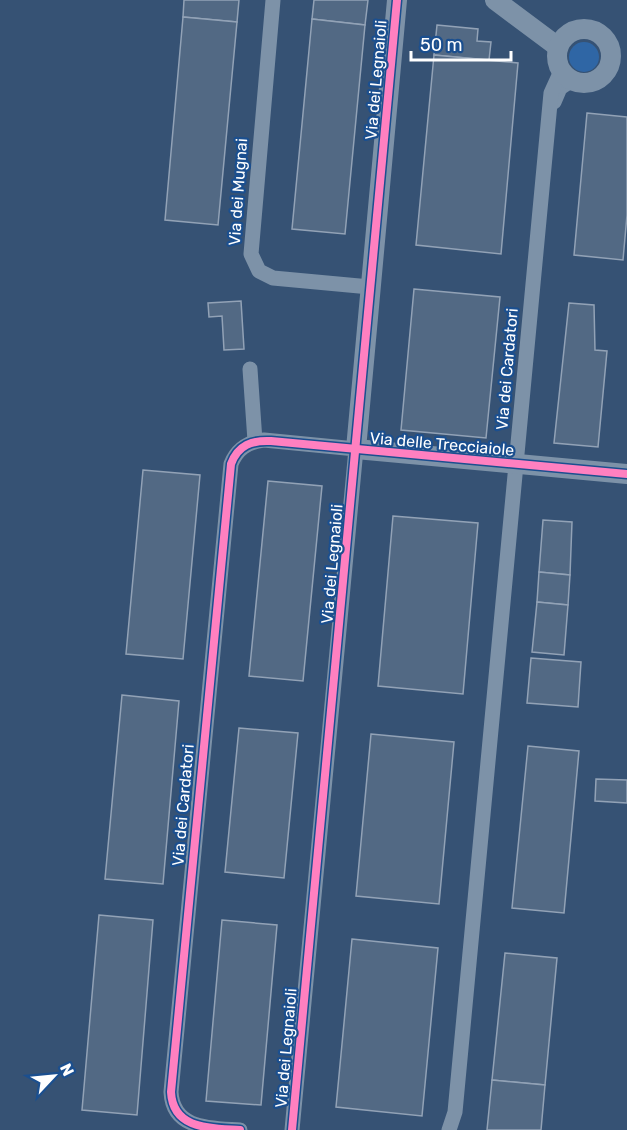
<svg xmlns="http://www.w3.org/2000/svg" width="627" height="1130" viewBox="0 0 627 1130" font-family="Rubik,sans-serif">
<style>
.green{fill:#2f66a5}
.building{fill:#526984;stroke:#92a2b6;stroke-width:1.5}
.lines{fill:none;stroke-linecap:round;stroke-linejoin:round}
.minor{stroke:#7d92a8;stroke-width:15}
.tertiary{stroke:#7d92a8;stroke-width:20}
.cycleway-casing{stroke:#1b4f8f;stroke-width:11}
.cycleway{stroke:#ff80c0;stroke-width:8}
.labels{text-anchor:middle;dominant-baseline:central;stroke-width:4.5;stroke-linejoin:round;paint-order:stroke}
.street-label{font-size:16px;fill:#fff;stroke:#1b4f8f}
</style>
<rect width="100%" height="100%" fill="#365274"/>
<circle class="green" cx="584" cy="57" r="15"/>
<g class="building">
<polygon points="184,0 239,0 237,22 183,17"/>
<polygon points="314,0 368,0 365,25 312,19"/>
<polygon points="183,17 237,22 218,225 165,220"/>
<polygon points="312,19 365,25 345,234 292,229"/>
<polygon points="437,25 478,29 477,41 491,42 489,60 434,55"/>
<polygon points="434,55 518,63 501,254 416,245"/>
<polygon points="587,113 627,117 627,215 623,260 574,255"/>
<polygon points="414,289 500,297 486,438 401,430"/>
<polygon points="241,301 244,349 224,350 222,316 209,317 208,303"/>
<polygon points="569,303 594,305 595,350 607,351 598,447 554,443"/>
<polygon points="143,470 200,475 183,659 126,654"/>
<polygon points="268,481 322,486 303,681 249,676"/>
<polygon points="393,516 478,523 463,694 378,686"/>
<polygon points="543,520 572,522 570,575 539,572"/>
<polygon points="539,572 570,575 568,605 537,602"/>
<polygon points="537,602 568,605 564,655 532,652"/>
<polygon points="531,658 581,662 578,707 527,703"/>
<polygon points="122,695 179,701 163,884 105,879"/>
<polygon points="239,728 298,733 284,878 225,872"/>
<polygon points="371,734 454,742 439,904 356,896"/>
<polygon points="528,746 579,751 564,913 512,908"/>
<polygon points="596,779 627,780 627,803 595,801"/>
<polygon points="99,915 153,920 137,1115 82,1110"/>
<polygon points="222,920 277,925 261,1105 206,1101"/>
<polygon points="352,939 438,948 422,1116 336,1107"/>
<polygon points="505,953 557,958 545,1085 492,1080"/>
<polygon points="492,1080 545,1085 541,1130 487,1130"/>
</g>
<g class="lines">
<g class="minor">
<polyline points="273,0 251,254 259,271 273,278 370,287"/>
<polyline points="554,102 560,88 572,80"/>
<polyline points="250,369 255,441"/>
<path d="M240,1130C211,1128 173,1130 171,1092L231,464C237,449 247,442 264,440L356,449L292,1130"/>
<polyline points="449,1130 455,1112 551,93 561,71"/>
</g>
<g class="tertiary">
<polyline points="397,0 356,449 627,474"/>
<polyline points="495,0 558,47"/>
<circle cx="584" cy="56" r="27"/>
</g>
<g class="cycleway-casing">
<g id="cycleway">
<path d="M240,1130C211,1128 173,1130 171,1092L231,464C238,445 252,440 271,441L627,474"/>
<polyline points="292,1130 397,0"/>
</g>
</g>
<use href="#cycleway" class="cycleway"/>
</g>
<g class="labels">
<g class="street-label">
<text transform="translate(376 80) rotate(-85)">Via dei Legnaioli</text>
<text transform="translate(238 192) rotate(-86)">Via dei Mugnai</text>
<text transform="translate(507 369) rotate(-85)">Via dei Cardatori</text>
<text transform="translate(442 444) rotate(5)">Via delle Trecciaiole</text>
<text transform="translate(332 564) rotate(-85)">Via dei Legnaioli</text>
<text transform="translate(183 805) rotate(-85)">Via dei Cardatori</text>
<text transform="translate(286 1048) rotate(-85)">Via dei Legnaioli</text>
</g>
</g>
<g transform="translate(54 1076) rotate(64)" stroke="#1b4f8f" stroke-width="4.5" paint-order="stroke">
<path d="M0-4.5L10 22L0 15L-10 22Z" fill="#ffffff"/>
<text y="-9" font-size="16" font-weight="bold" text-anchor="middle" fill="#ffffff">N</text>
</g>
<path d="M411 51v9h100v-9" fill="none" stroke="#ffffff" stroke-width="3"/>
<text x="420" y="51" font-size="18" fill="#ffffff" stroke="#1b4f8f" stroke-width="4.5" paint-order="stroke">50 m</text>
</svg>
